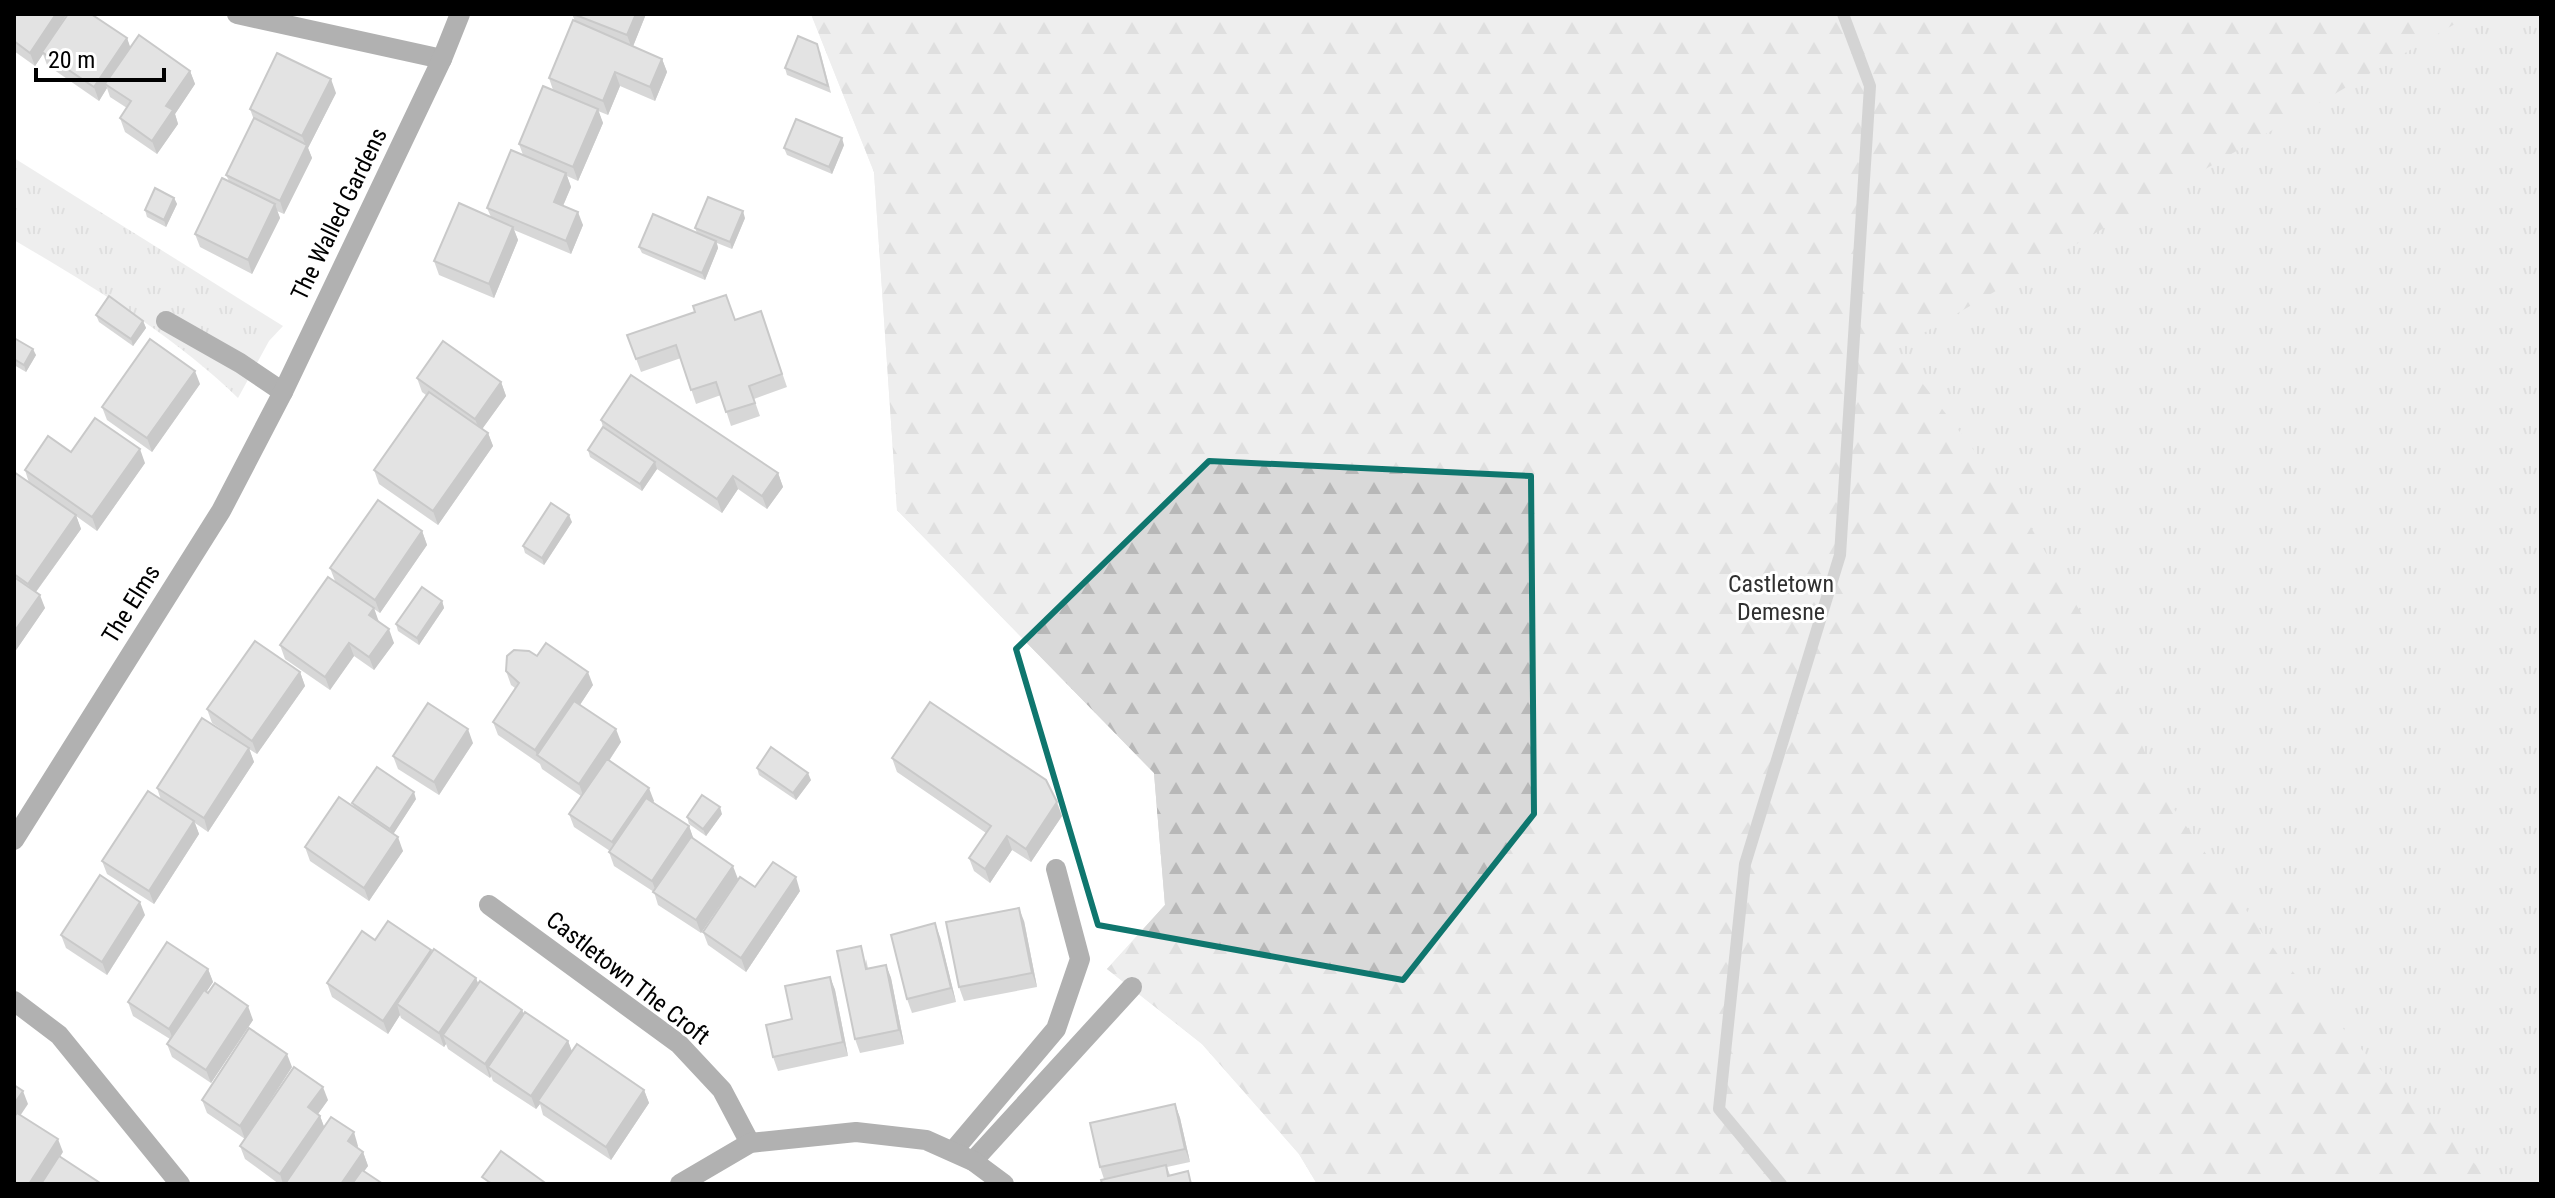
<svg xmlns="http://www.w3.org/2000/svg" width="2555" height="1198" viewBox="0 0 2555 1198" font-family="'Roboto Condensed',sans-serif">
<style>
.grass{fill:url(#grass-tufts)}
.forest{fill:url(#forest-firs)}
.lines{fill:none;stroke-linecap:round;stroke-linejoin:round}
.stream{stroke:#a0a0a0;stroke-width:12}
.minor{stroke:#525252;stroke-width:20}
.wall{fill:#a7a7a7}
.shaded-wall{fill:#888}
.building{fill:#c2c2c2;stroke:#888;stroke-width:2}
.marked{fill:none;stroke:#0f766e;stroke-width:6;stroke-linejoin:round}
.labels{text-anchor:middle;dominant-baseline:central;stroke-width:6;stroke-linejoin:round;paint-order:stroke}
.street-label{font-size:24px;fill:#000;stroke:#fff}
.park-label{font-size:24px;fill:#303030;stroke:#fff}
</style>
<defs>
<pattern id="grass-tufts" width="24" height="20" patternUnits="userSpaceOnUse" patternTransform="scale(2)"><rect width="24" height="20" fill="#d9d9d9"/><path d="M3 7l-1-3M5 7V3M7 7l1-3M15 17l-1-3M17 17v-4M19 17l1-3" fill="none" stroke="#b8b8b8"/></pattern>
<pattern id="forest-firs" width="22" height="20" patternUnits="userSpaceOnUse" patternTransform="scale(2)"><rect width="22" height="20" fill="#d9d9d9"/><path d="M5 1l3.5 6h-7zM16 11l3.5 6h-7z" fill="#b8b8b8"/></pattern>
</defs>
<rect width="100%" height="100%" fill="#fff"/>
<g class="grass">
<polygon points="811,14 2541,14 2541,1184 1317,1184 1299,1154 1202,1044 1107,969 1165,905 1154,773 897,510 874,172"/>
<path d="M14,158L283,326L269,341L238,398C176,337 89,284 14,240Z"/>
</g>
<polygon class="forest" points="811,14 2472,14 1896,349 2023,514 2101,647 2161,791 2279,956 2371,1060 2495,1184 1317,1184 1299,1154 1202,1044 1107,969 1165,905 1154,773 897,510 874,172"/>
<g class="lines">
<polyline class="stream" points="1781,1184 1719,1109 1745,864 1840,555 1870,86 1843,14"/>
<g class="minor">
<polyline points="237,14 442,59"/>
<polyline points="166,321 240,363 283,392"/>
<polyline points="14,840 221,511 283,392 442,59 460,14"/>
<polyline points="489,905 679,1044 722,1090 750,1143"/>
<polyline points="14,1001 59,1035 180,1184"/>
<polyline points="953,1151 1056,1029 1080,959 1056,869"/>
<polyline points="973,1161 1132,987"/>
<polyline points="680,1184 750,1143 856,1132 926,1140 973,1161 1004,1184"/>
</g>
</g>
<g class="wall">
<polygon points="14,14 127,38 130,48 190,71 195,84 175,114 178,124 157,154 125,132 120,118 127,108 110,97 107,88 99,101 47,65 43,54 35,66 14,51"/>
<polygon points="572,14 646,14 633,46 662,59 667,72 655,101 620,86 608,115 598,111 603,123 578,181 567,176 571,187 563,206 583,225 571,254 514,230 518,240 494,298 439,275 434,261 491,217 487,208 523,155 519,144 553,90 549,78 575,21"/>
<polygon points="820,51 831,93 787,75 785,68"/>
<polygon points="336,93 308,148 312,158 284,214 277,211 280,218 252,274 200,247 195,234 229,181 226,175 254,120 250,109"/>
<polygon points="844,145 832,174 787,155 784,148"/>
<polygon points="174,198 177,204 166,227 147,217 145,210"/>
<polygon points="745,218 732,249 717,243 718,248 705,280 642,253 639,247 697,233 695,228"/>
<polygon points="761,311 787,387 754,399 760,416 731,426 721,395 696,404 681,358 641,372 627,335 735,320"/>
<polygon points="96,315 143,321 146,328 133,346 99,322"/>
<polygon points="14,338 36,355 26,372 14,365"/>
<polygon points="417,378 501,382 506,396 482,429 488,433 493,446 438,525 379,484 374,470 426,395 422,392"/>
<polygon points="200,384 152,452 107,420 102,407"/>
<polygon points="601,420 778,473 783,487 767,509 738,489 722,513 657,469 642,491 590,457 588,450 603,427"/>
<polygon points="71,452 145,463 97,531 76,516 81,529 36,592 45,608 14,653 14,472 29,483 25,470"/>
<polygon points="572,522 544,565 525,553 523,546"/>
<polygon points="422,531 427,545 380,613 374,609 378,622 394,643 374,670 354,656 330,690 285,659 280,645 335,581 330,568"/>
<polygon points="442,601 444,608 419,645 398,631 396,624"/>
<polygon points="537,656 593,685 580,705 621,742 609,761 654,801 653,802 689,826 693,838 738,879 701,933 658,905 654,892 614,866 609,852 610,851 574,827 569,814 581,796 542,769 540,764 498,735 493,722 515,688 511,685 506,671"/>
<polygon points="300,672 305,686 257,754 249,749 254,762 208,832 195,823 199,834 154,904 107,874 102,861 161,800 157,788 237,740 212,723 207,709"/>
<polygon points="473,743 439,795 398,769 393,756"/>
<polygon points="892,758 1062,816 1031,862 1012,850 990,883 974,871 969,858 986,833 897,772"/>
<polygon points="757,768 811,780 796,800 759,775"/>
<polygon points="416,799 393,834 403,851 369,901 310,861 305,847 354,807 352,803"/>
<polygon points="722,814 706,836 689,824 687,817"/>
<polygon points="755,887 800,891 746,972 708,945 703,932"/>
<polygon points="145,915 107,975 66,948 61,935"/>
<polygon points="1024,921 1037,987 964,1001 959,987"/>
<polygon points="940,937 956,1002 912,1013 907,999"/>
<polygon points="375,940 431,953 476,978 478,983 522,1010 524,1014 568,1041 572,1051 644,1090 649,1103 611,1160 543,1115 540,1104 536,1109 493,1081 491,1076 490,1078 448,1049 446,1044 444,1047 401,1018 400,1015 388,1034 332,997 327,983"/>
<polygon points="866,959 868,968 886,965 891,978 904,1044 860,1053 855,1039"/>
<polygon points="208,969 213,982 206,992 253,1020 211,1083 172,1057 167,1044 170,1039 133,1016 128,1002"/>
<polygon points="830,977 835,990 848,1056 778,1071 773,1057 792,1019"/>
<polygon points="292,1067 258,1119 328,1100 318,1114 320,1116 324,1127 358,1146 357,1148 363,1152 368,1166 364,1171 383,1184 279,1184 245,1159 240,1146 245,1139 207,1113 202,1100"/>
<polygon points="1175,1104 1180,1118 1190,1162 1167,1167 1170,1175 1193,1184 1104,1179 1100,1167"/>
</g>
<g class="shaded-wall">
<polygon points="56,14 67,14 42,52 43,54 35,66 30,53"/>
<polygon points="636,14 646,14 632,49 627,35"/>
<polygon points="127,38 132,52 105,84 107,88 99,101 94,87"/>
<polygon points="662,59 667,72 655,101 650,87"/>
<polygon points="190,71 195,84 175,114 178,124 157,154 152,141 166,106"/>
<polygon points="615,72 620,86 608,115 603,101"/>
<polygon points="331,79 336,93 308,148 312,158 284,214 280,201 306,146 302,136"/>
<polygon points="598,109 603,123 578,181 573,167"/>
<polygon points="842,138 844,145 832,174 829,167"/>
<polygon points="566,173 571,187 559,215 554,202"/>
<polygon points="174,198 177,204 166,227 164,220"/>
<polygon points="275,204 280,218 252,274 248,260"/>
<polygon points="743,211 745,218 732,249 730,242"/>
<polygon points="578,212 583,225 571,254 566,241"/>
<polygon points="513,227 518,240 494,298 489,284"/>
<polygon points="716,241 718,248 705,280 702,273"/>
<polygon points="143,321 146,328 133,346 131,339"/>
<polygon points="33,349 36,355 26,372 24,365"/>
<polygon points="195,371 200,384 152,452 147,438"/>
<polygon points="501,382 506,396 480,432 475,419"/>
<polygon points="488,433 493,446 438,525 433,511"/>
<polygon points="140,449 145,463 97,531 92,517"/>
<polygon points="655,462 657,469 642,491 640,484"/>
<polygon points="778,473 783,487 767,509 762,496"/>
<polygon points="733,476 738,489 722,513 717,499"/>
<polygon points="76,515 81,529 32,597 28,584"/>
<polygon points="569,515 572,522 544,565 542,558"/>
<polygon points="422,531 427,545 380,613 375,600"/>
<polygon points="40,595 45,608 14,653 14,632"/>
<polygon points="442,601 444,608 419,645 417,638"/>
<polygon points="374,608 379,622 369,615"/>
<polygon points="389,629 394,643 374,670 369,657"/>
<polygon points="349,643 354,656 330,690 325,677"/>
<polygon points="300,672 305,686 257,754 252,741"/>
<polygon points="588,672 593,685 543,760 537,755 535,750"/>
<polygon points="468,729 473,743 439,795 434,782"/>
<polygon points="616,729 621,742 584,798 579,784"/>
<polygon points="249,748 254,762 208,832 204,818"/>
<polygon points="808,773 811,780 796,800 793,793"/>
<polygon points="649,788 654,801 617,856 612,842"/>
<polygon points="414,792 416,799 392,836 390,829"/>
<polygon points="1057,802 1062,816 1031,862 1026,849"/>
<polygon points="720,807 722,814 706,836 703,829"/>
<polygon points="194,821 199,834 154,904 149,891"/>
<polygon points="689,826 694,840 657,894 652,881"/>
<polygon points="1007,836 1012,850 990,883 985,869"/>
<polygon points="398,837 403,851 369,901 364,888"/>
<polygon points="733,866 738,879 701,933 696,920"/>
<polygon points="796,877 800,891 746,972 741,958"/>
<polygon points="140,902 145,915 107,975 102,962"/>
<polygon points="1019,908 1024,921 1037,987 1032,973"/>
<polygon points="935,923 940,937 956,1002 951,988"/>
<polygon points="431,950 435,964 397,1004 400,1015 388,1034 383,1021"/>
<polygon points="886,965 891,978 904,1044 899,1030"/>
<polygon points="208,969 213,982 174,1042 169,1029"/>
<polygon points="830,977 835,990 848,1056 843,1042"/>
<polygon points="476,978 481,992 443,1035 446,1044 444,1047 439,1033"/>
<polygon points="248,1006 253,1020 211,1083 206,1070"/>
<polygon points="522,1010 527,1023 488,1067 491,1076 490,1078 485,1064"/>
<polygon points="568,1041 573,1055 538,1101 540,1104 536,1109 531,1096"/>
<polygon points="287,1054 292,1067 245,1139 240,1126"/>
<polygon points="323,1087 328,1100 313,1121 308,1107"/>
<polygon points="644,1090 649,1103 611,1160 606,1147"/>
<polygon points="23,1091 28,1104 14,1125 14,1104"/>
<polygon points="1175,1104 1180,1118 1190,1162 1185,1149"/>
<polygon points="320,1116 325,1129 287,1184 283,1184 280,1174"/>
<polygon points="354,1132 358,1146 353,1154 348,1141"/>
<polygon points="58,1139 63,1152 43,1184 29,1184"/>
<polygon points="363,1152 368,1166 355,1184 341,1184"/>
</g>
<g class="building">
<polygon points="14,14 56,14 30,53 14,41"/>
<polygon points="68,14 91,14 127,38 94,87 42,52"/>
<polygon points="573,14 636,14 627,35"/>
<polygon points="573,20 662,59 650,87 615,72 603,101 549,78"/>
<polygon points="139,35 190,71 166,106 173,110 152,141 120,118 131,101 105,84"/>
<polygon points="798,36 817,44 828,86 785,68"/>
<polygon points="277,53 331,79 302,136 250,109"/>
<polygon points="543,86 598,109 573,167 519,144"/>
<polygon points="254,118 307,145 280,201 226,175"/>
<polygon points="796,119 842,138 829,167 784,148"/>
<polygon points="511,150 566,173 554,202 578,212 566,241 487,208"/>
<polygon points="222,178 275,204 248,260 195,234"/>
<polygon points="155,188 174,198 164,220 145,210"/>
<polygon points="708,197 743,211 730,242 695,228"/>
<polygon points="459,203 513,227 489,284 434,261"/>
<polygon points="653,214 716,241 702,273 639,247"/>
<polygon points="726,295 735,320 761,311 782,374 749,386 755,403 726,412 716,382 691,390 676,345 636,359 627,335 695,312 693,306"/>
<polygon points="109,296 143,321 131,339 96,315"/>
<polygon points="14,338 33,349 24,365 14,359"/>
<polygon points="150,339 195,371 147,438 102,407"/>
<polygon points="443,341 501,382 475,419 417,378"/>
<polygon points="631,375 778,473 762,496 733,476 717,499 601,420"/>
<polygon points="429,392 488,433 433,511 374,470"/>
<polygon points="95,418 140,449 92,517 25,470 48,436 71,452"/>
<polygon points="603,427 655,462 640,484 588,450"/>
<polygon points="14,472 76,515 28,584 14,574"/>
<polygon points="378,500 422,531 375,600 330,568"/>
<polygon points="551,503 569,515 542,558 523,546"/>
<polygon points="14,577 40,595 14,632"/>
<polygon points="328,577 374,608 369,615 389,629 369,657 349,643 325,677 280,645"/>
<polygon points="422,587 442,601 417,638 396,624"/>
<polygon points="255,641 300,672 252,741 207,709"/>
<polygon points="546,643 588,672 535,750 493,722 519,683 506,671 507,656 514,650 529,651 537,656"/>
<polygon points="574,701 616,729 579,784 537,755"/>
<polygon points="930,702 1046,780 1057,802 1026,849 1007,836 985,869 969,858 991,826 892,758"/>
<polygon points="428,703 468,729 434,782 393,756"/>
<polygon points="202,718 249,748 204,818 157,788"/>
<polygon points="771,747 808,773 793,793 757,768"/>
<polygon points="607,759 649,788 612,842 569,814"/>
<polygon points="377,767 414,792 390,829 352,803"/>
<polygon points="148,791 194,821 149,891 102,861"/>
<polygon points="702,795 720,807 703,829 687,817"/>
<polygon points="339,797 398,837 364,888 305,847"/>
<polygon points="646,798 689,826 652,881 609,852"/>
<polygon points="691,837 733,866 696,920 653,892"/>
<polygon points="773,862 796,877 741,958 703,932 740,877 755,887"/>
<polygon points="100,875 140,902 102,962 61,935"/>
<polygon points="1019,908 1032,973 959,987 946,922"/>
<polygon points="388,921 431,950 383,1021 327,983 362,931 375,940"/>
<polygon points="935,923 951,988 907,999 891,935"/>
<polygon points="167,942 208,969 169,1029 128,1002"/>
<polygon points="861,946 866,969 886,965 899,1030 855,1039 837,951"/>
<polygon points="434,949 476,978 439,1033 397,1004"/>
<polygon points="830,977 843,1042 773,1057 766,1025 792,1019 785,986"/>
<polygon points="480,981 522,1010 485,1064 443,1035"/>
<polygon points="215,983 248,1006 206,1070 167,1044 204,990 208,993"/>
<polygon points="525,1012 568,1041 531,1096 488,1067"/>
<polygon points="249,1028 287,1054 240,1126 202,1100"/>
<polygon points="577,1044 644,1090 606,1147 538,1101"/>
<polygon points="294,1067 323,1087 308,1107 320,1116 280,1174 240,1146"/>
<polygon points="14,1085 23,1091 14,1104"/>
<polygon points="1175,1104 1185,1149 1100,1167 1090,1123"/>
<polygon points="17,1113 58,1139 29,1184 14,1184 14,1117"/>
<polygon points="331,1117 354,1132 348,1141 363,1152 341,1184 285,1184"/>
<polygon points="501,1151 544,1182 542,1184 492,1184 482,1177"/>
<polygon points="59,1156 100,1183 99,1184 41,1184"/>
<polygon points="1166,1165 1168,1176 1188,1171 1191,1184 1102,1184 1101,1180"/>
<polygon points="362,1170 383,1184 352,1184"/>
</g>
<path d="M0 0H2555V1198H0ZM1209,461L1531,476L1534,814L1403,980L1098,925L1016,649Z" fill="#fff" fill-opacity=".55" fill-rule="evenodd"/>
<path class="marked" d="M1209,461L1531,476L1534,814L1403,980L1098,925L1016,649Z"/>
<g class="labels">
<g class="street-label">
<text transform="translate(339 214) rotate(-64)">The Walled Gardens</text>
<text transform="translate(131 604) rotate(-58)">The Elms</text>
<text transform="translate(628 978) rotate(38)">Castletown The Croft</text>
</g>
<g class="park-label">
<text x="1781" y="584">Castletown<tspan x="1781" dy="28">Demesne</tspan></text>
</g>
</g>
<rect width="2555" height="1198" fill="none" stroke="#000000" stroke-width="32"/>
<path d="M36 68v12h128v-12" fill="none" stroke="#000000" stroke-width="4"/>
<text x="48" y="68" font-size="24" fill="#000000" stroke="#ffffff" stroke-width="6" paint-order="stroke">20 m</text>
</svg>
